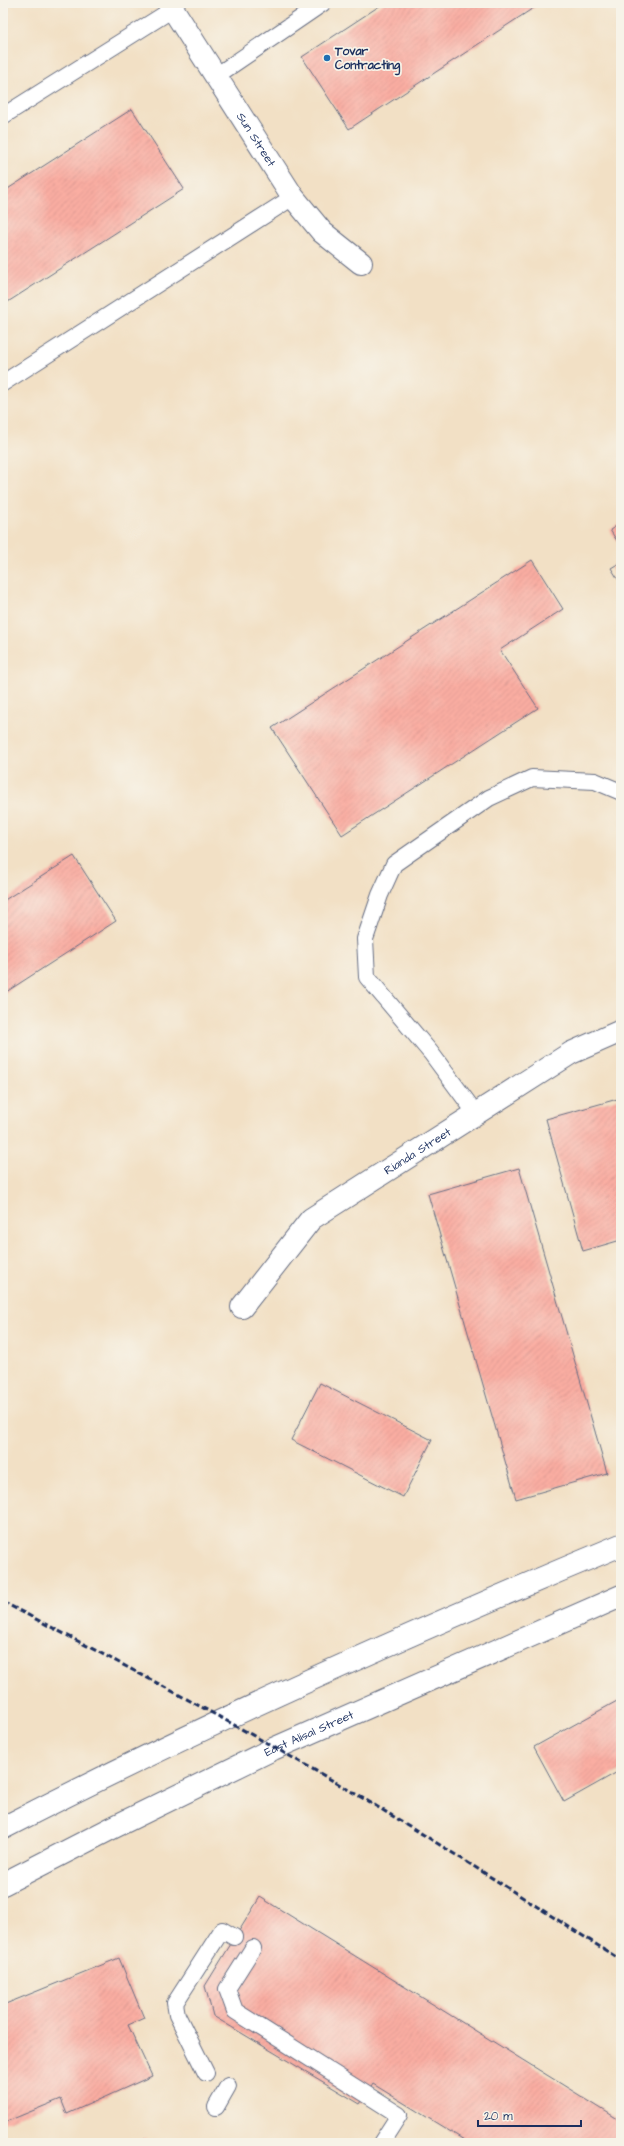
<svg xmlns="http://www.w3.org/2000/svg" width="624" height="2146" viewBox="0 0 624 2146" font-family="'Architects Daughter',sans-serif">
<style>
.building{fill:url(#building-hatch)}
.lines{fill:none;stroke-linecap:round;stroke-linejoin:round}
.service-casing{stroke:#666d82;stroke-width:18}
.minor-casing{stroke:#666d82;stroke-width:24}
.secondary-casing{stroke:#666d82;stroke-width:24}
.service{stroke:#fff;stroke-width:16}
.minor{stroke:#fff;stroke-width:22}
.secondary{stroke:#fff;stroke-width:22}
.rail{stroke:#1b2f5e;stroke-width:3;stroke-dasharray:6 3;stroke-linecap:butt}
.poi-dot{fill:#1f6fb2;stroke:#f7f3e8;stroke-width:1.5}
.labels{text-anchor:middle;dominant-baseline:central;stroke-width:3.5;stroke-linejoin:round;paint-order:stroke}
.poi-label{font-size:12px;font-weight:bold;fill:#1b2f5e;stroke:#f7f3e8;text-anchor:start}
.street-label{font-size:12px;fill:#1b2f5e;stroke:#f7f3e8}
</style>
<defs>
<pattern id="building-hatch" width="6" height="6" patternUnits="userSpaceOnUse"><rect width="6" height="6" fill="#faada2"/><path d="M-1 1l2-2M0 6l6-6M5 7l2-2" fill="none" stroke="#d6958e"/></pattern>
</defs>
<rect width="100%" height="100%" fill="#f7f3e8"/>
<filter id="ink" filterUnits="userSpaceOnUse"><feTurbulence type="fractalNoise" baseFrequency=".025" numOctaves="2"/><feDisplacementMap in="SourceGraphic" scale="8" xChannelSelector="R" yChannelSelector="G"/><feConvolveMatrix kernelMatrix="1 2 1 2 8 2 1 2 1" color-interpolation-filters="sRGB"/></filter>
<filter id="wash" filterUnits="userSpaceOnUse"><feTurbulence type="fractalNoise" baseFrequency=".012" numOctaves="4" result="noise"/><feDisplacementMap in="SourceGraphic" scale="16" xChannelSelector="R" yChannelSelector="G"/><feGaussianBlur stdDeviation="0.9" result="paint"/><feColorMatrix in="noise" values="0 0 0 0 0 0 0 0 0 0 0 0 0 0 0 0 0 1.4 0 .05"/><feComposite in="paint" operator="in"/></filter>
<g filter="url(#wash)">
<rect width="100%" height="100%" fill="#f2e0c5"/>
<g id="blocks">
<g class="building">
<polygon points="384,3 541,3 349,129 302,57"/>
<polygon points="132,109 184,189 3,305 3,192"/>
<polygon points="621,523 621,547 610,530"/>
<polygon points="532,560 563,609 500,650 538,708 342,835 272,728"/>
<polygon points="621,562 621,584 611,568"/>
<polygon points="74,856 116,921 3,994 3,901"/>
<polygon points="621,1098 621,1240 583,1251 546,1119"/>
<polygon points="519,1168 607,1473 516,1499 428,1194"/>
<polygon points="320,1383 432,1440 403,1497 291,1440"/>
<polygon points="617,1701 621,1709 621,1770 564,1802 534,1747"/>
<polygon points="260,1897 621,2121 621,2143 469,2143 373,2084 360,2104 213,2016 205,1986"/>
<polygon points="119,1958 144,2018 128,2025 152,2076 67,2114 61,2099 3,2123 3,2005"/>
<polygon points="145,2138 149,2143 137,2143"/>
</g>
</g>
</g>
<g filter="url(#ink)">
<use href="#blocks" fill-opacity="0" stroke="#666d82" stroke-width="1"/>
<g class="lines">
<g class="service-casing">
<g id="service">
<polyline points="216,76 323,3"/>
<polyline points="3,116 173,9"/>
<polyline points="3,383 293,197"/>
<polyline points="477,1115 431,1053 367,977 365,939 380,895 394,864 489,798 532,778 595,781 621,792"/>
<polyline points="253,1948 227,1989 235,2011 399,2115 381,2143"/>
<polyline points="206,2073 177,2015 175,2003 222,1930 234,1937"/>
<polyline points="216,2107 228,2086"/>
</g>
</g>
<g class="minor-casing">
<g id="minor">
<path id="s1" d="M169,3L293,197L322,232L361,263"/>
<path id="s2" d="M242,1307L311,1219L571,1053L621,1031"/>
</g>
</g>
<g class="secondary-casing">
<g id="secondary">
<path d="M3,1828C204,1724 412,1632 621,1545"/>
<path id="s3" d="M3,1884L114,1827L273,1749L621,1596"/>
</g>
</g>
<use href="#service" class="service"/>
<use href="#minor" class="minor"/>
<use href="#secondary" class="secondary"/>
<path class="rail" d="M3,1602C136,1671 268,1741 396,1818C472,1864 546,1913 621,1960"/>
</g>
</g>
<circle class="poi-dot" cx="327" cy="58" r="4"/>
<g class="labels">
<g class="poi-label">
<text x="335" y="51">Tovar<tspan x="335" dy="14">Contracting</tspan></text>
</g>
<g class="street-label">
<text stroke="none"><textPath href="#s1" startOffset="162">Sun Street</textPath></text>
<text stroke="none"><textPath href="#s2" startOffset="238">Rianda Street</textPath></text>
<text stroke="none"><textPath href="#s3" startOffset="341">East Alisal Street</textPath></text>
</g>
</g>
<rect width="624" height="2146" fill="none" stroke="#f7f3e8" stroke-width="16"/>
<path d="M478 2120v6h103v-6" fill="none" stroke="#1b2f5e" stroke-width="2"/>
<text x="484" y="2120" font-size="12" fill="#1b2f5e" stroke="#f7f3e8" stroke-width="3" paint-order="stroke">20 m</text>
</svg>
